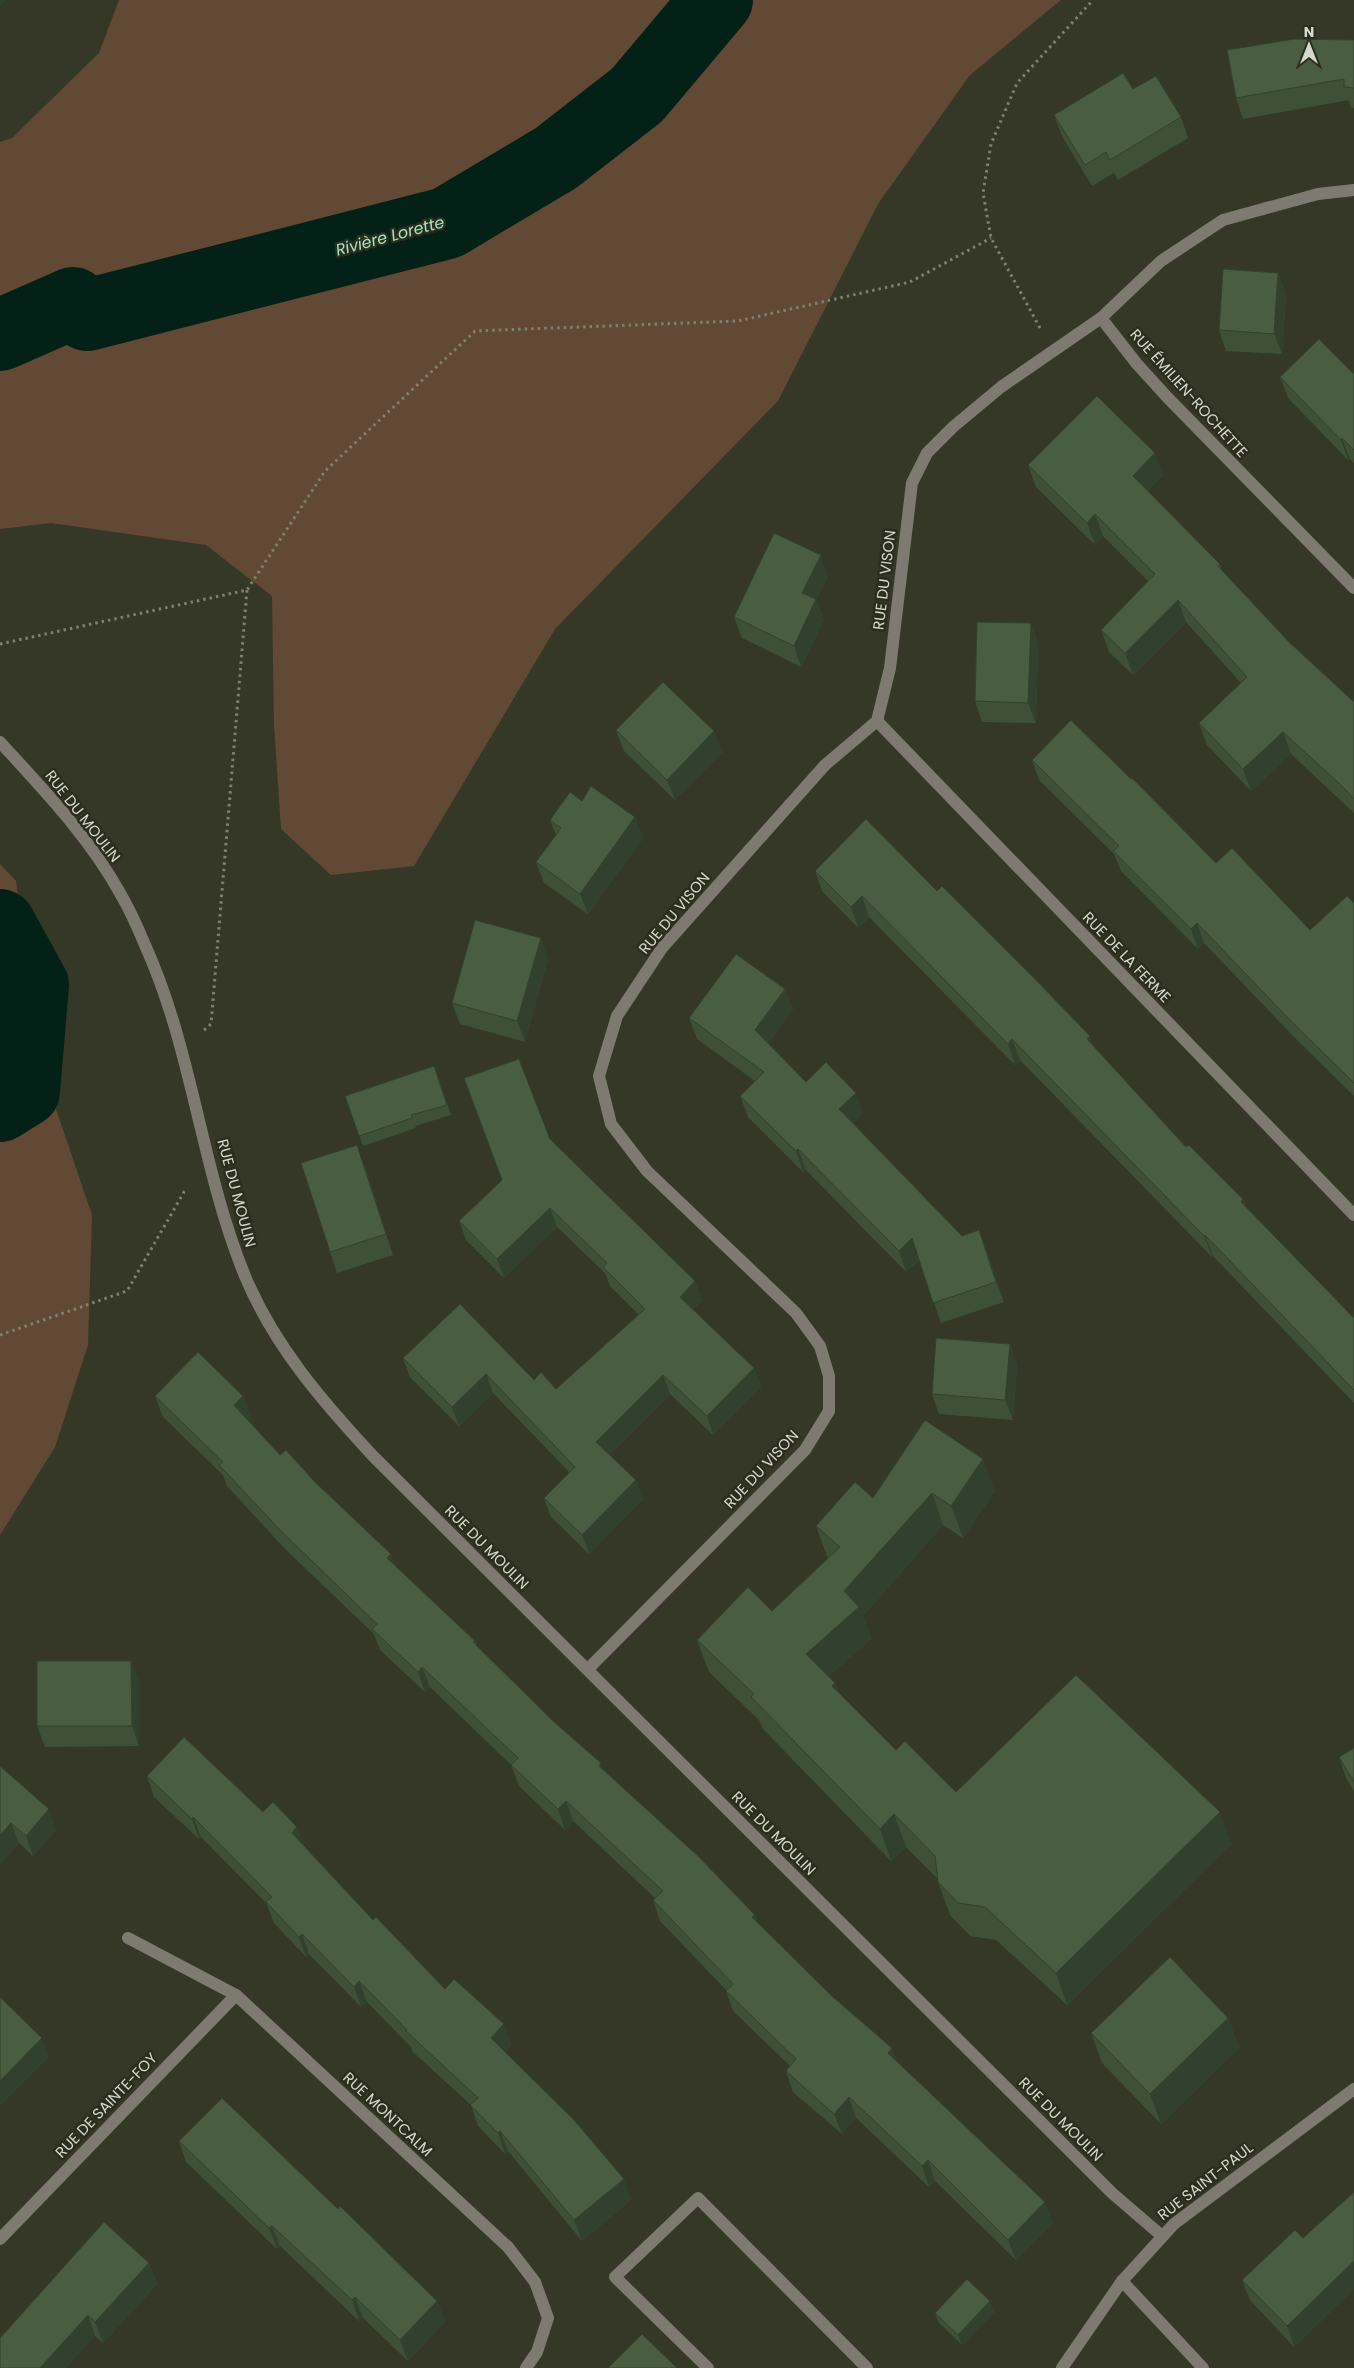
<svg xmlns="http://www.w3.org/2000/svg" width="1354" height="2368" viewBox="0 0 1354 2368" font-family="Poppins,sans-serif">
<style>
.green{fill:#624935}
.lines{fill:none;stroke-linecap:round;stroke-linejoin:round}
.river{stroke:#042117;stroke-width:72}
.path{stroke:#7f8072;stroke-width:3;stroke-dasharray:2.5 4;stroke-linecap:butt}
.minor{stroke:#7e7a72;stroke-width:12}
.wall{fill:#3e5038}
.shaded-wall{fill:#32412e}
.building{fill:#485d41;stroke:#32412e}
.labels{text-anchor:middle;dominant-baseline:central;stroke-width:5;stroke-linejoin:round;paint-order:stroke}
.street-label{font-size:15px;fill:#d7d8ce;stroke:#2c2e1d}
.water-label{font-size:16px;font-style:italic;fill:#a0e5c6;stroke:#2c2e1d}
</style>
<rect width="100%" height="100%" fill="#363827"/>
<g class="green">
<polygon points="119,0 1061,0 970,75 878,204 778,401 555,629 414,866 331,875 281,829 274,724 272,596 206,545 51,523 0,529 0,142 12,138 99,53"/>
<polygon points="0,864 16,881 41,1065 92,1215 88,1345 55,1447 0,1535"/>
</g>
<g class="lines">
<g class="river">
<polyline points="0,335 73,303 87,315 447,223 556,158 637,95 717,0"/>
<polyline points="0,925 33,985 24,1091 0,1106"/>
</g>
<g class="path">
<polyline points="1040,328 991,238 983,193 991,144 1017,83 1093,0"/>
<polyline points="0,644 247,590 325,471 475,331 738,321 910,282 991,238"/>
<polyline points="204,1030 211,1024 247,590"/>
<polyline points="0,1335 127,1291 184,1192 188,1190"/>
</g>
<g class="minor">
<polyline points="1101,318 1137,364 1167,397 1354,588"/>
<polyline points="877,721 1354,1215"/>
<path d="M0,742C43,789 89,837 120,893C130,910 138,928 145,945C193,1051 201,1169 245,1276C274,1346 323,1402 373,1456L1112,2193L1162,2236"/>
<polyline points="588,1669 805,1450 829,1411 829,1376 820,1346 796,1313 647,1171 611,1124 599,1076 617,1016 662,948 825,765 877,721 890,668 912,483 927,453 953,427 1001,387 1101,318 1161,261 1223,220 1318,194 1354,190"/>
<polyline points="128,1938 236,1995 508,2247 535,2282 548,2318 537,2352 526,2368"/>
<polyline points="0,2239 236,1995"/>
<polyline points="1122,2281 1203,2368"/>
<polyline points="708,2368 615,2277 698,2198 867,2368"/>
<polyline points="1062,2368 1122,2281 1174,2224 1354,2089"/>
</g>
</g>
<g class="wall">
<polygon points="1354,40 1354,108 1351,108 1349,100 1243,119 1236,98"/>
<polygon points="1133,89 1181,117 1188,138 1118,180 1114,173 1092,186 1062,136 1054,115"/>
<polygon points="1278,273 1286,294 1282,354 1226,351 1219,330"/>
<polygon points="1354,374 1354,463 1350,459 1348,460 1288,398 1280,377"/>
<polygon points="1028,465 1163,475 1148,491 1220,564 1222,571 1289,642 1354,702 1354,813 1291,754 1251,791 1207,745 1199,723 1241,683 1186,622 1133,675 1109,652 1101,630 1148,581 1103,536 1095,545 1036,487"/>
<polygon points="828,576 816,600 824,620 801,667 742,638 734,617"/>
<polygon points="1031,623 1038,644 1036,723 982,722 975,701"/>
<polygon points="616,730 722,752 675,800 624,751"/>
<polygon points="1032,760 1131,779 1216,863 1310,930 1354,903 1354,1096 1294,1037 1204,943 1198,949 1121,871 1114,854 1039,780"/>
<polygon points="582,801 635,817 643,838 588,914 544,883 536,862 556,835 550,820"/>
<polygon points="815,871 937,891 1095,1048 1186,1147 1243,1199 1246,1207 1354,1318 1354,1403 1213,1256 1212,1257 1020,1060 1015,1065 869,917 858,928 822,891"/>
<polygon points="548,959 525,1042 460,1024 452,1003"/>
<polygon points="785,989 793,1009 768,1043 806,1082 863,1113 853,1123 962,1236 987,1251 1004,1302 941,1323 919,1260 906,1272 806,1170 803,1172 748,1117 740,1096 755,1081 697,1039 689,1018"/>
<polygon points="438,1076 451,1115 415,1126 416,1128 363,1146 345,1096"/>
<polygon points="550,1139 695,1281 702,1300 693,1310 754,1368 761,1387 713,1435 670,1394 609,1455 643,1499 589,1554 551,1517 544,1498 569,1472 493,1393 459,1426 410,1377 403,1358 534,1380 556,1389 639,1315 610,1286 605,1273 557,1227 504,1278 466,1240 459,1221"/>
<polygon points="365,1166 393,1255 337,1273 330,1252"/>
<polygon points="1010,1344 1017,1365 1013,1420 939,1414 932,1394"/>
<polygon points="155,1396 243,1396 251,1417 248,1420 280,1455 315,1482 391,1554 395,1566 475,1641 477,1646 603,1769 755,1915 758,1923 833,1997 892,2048 897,2061 1053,2223 1016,2260 935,2181 929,2187 856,2118 842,2134 793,2092 786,2071 790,2066 733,2011 726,1991 726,1990 660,1921 653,1900 655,1898 573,1821 565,1830 519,1786 511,1765 430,1687 425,1692 380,1650 374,1634 287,1551 227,1486 223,1475 163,1417"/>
<polygon points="925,1420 995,1491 963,1538 943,1525 863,1616 871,1639 829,1676 835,1683 839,1693 896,1750 956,1792 1231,1844 1067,2005 996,1940 970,1936 950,1915 938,1882 938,1879 906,1847 891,1861 763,1729 759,1720 709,1672 697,1640 772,1611 828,1559 816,1526 873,1498"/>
<polygon points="139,1682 139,1746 45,1747 37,1726"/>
<polygon points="1354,1748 1354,1791 1346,1778 1339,1757"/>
<polygon points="0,1766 56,1830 33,1856 19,1843 0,1864"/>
<polygon points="147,1776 263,1812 297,1827 304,1846 373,1920 445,1989 504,2024 511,2045 505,2052 631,2200 582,2241 508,2151 505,2154 478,2126 471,2105 413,2052 411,2047 367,2002 361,2007 309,1954 306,1957 274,1923 267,1904 201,1837 199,1839 154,1797"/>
<polygon points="1228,2018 1239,2048 1161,2124 1102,2063 1091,2033"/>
<polygon points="179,2141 338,2209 437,2301 445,2322 408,2361 363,2318 359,2321 280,2246 277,2249 186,2162"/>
<polygon points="1354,2192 1354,2289 1294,2347 1250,2300 1242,2280 1303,2238"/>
<polygon points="149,2263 157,2284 103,2343 95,2336 0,2368"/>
<polygon points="990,2301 994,2312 962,2345 939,2323 935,2313"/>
</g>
<g class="shaded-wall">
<polygon points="0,0 7,0 0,6"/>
<polygon points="1278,273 1286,294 1282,354 1274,334"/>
<polygon points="1342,438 1350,459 1348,460 1341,440"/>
<polygon points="1155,453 1163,475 1141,498 1133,476"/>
<polygon points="1095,514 1103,536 1095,545 1087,523"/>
<polygon points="821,555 828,576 816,600 824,620 801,667 794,646 802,593"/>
<polygon points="1178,600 1186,622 1133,675 1125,653"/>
<polygon points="1031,623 1038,644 1036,723 1028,703"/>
<polygon points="714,731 722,752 675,800 667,780"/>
<polygon points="1283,732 1291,754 1251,791 1243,769"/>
<polygon points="635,817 643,838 588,914 580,894"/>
<polygon points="862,896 869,917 858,928 851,907"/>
<polygon points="1197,923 1204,943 1198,949 1191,929"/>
<polygon points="541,938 548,959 525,1042 517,1021"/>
<polygon points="785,989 793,1009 763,1051 755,1030"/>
<polygon points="1090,1036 1098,1057 1087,1039"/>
<polygon points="1012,1039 1020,1060 1015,1065 1008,1044"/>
<polygon points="856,1093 863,1113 847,1129 839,1109"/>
<polygon points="357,1145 365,1166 393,1255 386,1234"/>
<polygon points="798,1149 806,1170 803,1172 796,1151"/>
<polygon points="1243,1199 1250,1220 1241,1202"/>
<polygon points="550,1208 557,1227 504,1278 497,1259"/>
<polygon points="979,1230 987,1251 1004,1302 996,1282"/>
<polygon points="1205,1235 1213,1256 1212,1257 1204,1236"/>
<polygon points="912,1238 919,1259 906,1272 899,1251"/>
<polygon points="695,1281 702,1300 687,1316 680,1297"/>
<polygon points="1010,1344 1017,1365 1013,1420 1005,1400"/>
<polygon points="754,1368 761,1387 713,1435 707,1416"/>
<polygon points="486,1374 493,1393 459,1426 452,1407"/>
<polygon points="663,1375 670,1394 603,1461 596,1442"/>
<polygon points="243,1396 251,1417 242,1426 234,1405"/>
<polygon points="983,1459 995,1491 963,1538 951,1506"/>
<polygon points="636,1480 643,1499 589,1554 582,1535"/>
<polygon points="932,1493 943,1525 863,1616 871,1639 818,1686 806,1654 844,1591"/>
<polygon points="391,1554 398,1574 387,1558"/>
<polygon points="131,1661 139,1682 139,1746 132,1726"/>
<polygon points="422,1667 430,1687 425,1692 418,1672"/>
<polygon points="835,1683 847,1715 832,1686"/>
<polygon points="566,1801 573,1821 565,1830 558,1809"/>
<polygon points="49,1809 56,1830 33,1856 26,1836"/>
<polygon points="1220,1812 1231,1844 1067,2005 1056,1973"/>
<polygon points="894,1814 906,1847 891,1861 880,1829"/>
<polygon points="193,1817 201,1837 199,1839 192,1819"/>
<polygon points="11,1823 19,1843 0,1864 0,1835"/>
<polygon points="297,1827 305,1848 292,1833"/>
<polygon points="755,1915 762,1935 752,1917"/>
<polygon points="302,1934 309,1954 306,1957 299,1937"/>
<polygon points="359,1981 367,2002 361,2007 354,1987"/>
<polygon points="1228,2018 1239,2048 1161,2124 1150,2094"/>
<polygon points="504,2024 511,2045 499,2059 491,2038"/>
<polygon points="42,2038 49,2057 0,2106 0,2081"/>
<polygon points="892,2048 900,2069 888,2053"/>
<polygon points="849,2097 856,2118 842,2134 834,2114"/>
<polygon points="500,2131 508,2151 505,2154 498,2133"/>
<polygon points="928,2160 935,2181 929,2187 922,2166"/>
<polygon points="624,2179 631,2200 582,2241 574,2220"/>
<polygon points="1045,2202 1053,2223 1016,2260 1008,2240"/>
<polygon points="272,2226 280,2246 277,2249 269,2228"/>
<polygon points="1354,2261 1354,2289 1294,2347 1287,2326"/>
<polygon points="149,2263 157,2284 103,2343 95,2322"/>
<polygon points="355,2297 363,2318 359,2321 352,2300"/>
<polygon points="437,2301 445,2322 408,2361 400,2340"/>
<polygon points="990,2301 994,2312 962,2345 958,2335"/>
<polygon points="88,2315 95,2336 66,2368 40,2368"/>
</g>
<g class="building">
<polygon points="1294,39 1354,40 1354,88 1344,87 1344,79 1236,98 1227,50"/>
<polygon points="1123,73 1133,89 1156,76 1181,117 1110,160 1106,152 1085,165 1054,115"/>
<polygon points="1223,269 1278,273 1274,334 1219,330"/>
<polygon points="1319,339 1354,374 1354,450 1342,438 1341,440 1280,377"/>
<polygon points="1097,396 1155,453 1133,476 1220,564 1218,566 1289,642 1354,702 1354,799 1343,787 1283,732 1243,769 1199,723 1247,677 1178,600 1125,653 1101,630 1155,574 1095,514 1087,523 1028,465"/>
<polygon points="774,533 821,555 802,593 816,599 794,646 734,617"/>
<polygon points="977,622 1031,623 1028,703 975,701"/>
<polygon points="663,682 714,731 667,780 616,730"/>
<polygon points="1071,720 1131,779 1132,778 1216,863 1232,848 1310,930 1347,896 1354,903 1354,1083 1287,1017 1197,923 1191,929 1113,851 1119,846 1032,760"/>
<polygon points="591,786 635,817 580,894 536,862 561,828 550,820 570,792 582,801"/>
<polygon points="866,819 937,891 942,886 1033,977 1090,1036 1087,1039 1186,1147 1189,1145 1243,1199 1241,1202 1354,1318 1354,1390 1205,1235 1204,1236 1012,1039 1008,1044 862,896 851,907 815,871"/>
<polygon points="475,920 541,938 517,1021 452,1003"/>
<polygon points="736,954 785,989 755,1030 806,1082 826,1062 856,1093 839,1109 962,1236 979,1230 996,1282 933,1303 912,1238 899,1251 798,1149 796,1151 740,1096 764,1072 689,1018"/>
<polygon points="519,1059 550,1139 695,1281 680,1297 754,1368 707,1416 663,1375 596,1442 636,1480 582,1535 544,1498 575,1467 486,1374 452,1407 403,1358 460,1304 534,1380 541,1372 556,1389 645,1309 603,1267 607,1263 550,1208 497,1259 459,1221 502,1180 464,1078"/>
<polygon points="434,1066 447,1105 411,1115 412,1118 359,1136 345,1096"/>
<polygon points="357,1145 386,1234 330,1252 301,1163"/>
<polygon points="936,1338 1010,1344 1005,1400 932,1394"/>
<polygon points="198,1352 243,1396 234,1405 280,1455 286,1450 315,1482 391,1554 387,1558 475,1641 473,1642 553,1721 601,1763 599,1766 698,1856 755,1915 752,1917 833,1997 892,2048 888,2053 1045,2202 1008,2240 928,2160 922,2166 849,2097 834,2114 786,2071 796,2059 726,1991 733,1984 653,1900 663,1891 566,1801 558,1809 511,1765 518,1758 422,1667 418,1672 372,1629 377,1624 280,1530 219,1465 223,1462 155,1396"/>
<polygon points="925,1420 983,1459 951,1506 932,1493 844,1591 859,1607 806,1654 835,1683 832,1686 896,1750 905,1741 956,1792 1076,1675 1220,1812 1056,1973 985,1907 958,1903 938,1882 935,1856 894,1814 880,1829 751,1697 754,1694 697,1640 748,1587 772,1611 840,1547 816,1526 855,1482 873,1498"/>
<polygon points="37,1661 131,1661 132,1726 37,1726"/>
<polygon points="184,1737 263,1812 273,1802 297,1827 292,1833 373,1920 376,1917 445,1989 454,1979 504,2024 491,2038 575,2121 624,2179 574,2220 500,2131 498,2133 470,2105 478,2098 406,2031 407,2030 359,1981 354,1987 302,1934 299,1937 266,1902 272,1897 193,1817 192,1819 147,1776"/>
<polygon points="1354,1748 1354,1782 1339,1757"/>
<polygon points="0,1766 49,1809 26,1836 11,1823 0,1835"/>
<polygon points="1170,1957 1228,2018 1150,2094 1091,2033"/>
<polygon points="0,1997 42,2038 0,2081"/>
<polygon points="222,2098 338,2209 340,2206 437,2301 400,2340 355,2297 352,2300 272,2226 269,2228 179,2141"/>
<polygon points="1354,2192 1354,2261 1287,2326 1242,2280 1295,2230 1303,2238"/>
<polygon points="104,2222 149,2263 95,2322 88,2315 40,2368 0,2368 0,2338"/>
<polygon points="967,2279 990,2301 958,2335 935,2313"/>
<polygon points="642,2334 677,2368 608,2368"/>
</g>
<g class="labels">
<g class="street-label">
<text transform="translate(1189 393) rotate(48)">RUE ÉMILIEN-ROCHETTE</text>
<text transform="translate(884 580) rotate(-83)">RUE DU VISON</text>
<text transform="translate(83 816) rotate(52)">RUE DU MOULIN</text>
<text transform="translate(674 913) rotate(-50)">RUE DU VISON</text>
<text transform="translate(1127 957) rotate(46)">RUE DE LA FERME</text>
<text transform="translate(237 1193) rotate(75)">RUE DU MOULIN</text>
<text transform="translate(761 1469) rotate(-47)">RUE DU VISON</text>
<text transform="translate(487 1547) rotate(45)">RUE DU MOULIN</text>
<text transform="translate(774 1833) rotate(45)">RUE DU MOULIN</text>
<text transform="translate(106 2105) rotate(-46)">RUE DE SAINTE-FOY</text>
<text transform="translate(388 2114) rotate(43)">RUE MONTCALM</text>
<text transform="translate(1061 2119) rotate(45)">RUE DU MOULIN</text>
<text transform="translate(1205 2181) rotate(-38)">RUE SAINT-PAUL</text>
</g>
<g class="water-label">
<text transform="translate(390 236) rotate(-15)">Rivière Lorette</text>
</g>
</g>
<g transform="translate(1309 45)" stroke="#2c2e1d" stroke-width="4" paint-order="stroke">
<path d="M0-4L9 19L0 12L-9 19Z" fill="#d7d8ce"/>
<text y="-8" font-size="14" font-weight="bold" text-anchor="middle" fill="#d7d8ce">N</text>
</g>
</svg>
